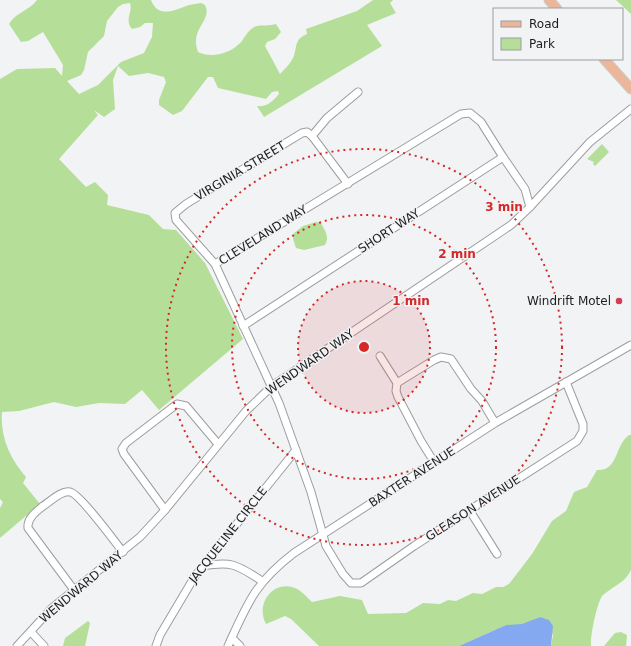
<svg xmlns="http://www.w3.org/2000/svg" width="631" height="646" viewBox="0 0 631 646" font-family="'DejaVu Sans',sans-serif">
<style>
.green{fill:#b5df98;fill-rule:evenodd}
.water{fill:#85a9f0}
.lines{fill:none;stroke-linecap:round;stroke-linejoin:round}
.minor-casing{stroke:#9c9d9f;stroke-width:9}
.major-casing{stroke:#cdcdce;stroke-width:11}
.minor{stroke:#fff;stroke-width:7}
.major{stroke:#ecb69b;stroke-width:9}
.ring{fill:none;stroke:#d62828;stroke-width:2;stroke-dasharray:2 4}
.poi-dot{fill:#ce3e54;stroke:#f1f3f5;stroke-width:1.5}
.labels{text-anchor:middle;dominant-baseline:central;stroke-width:3;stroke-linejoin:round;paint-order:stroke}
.street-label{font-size:12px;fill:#1d1d1e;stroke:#f1f3f5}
.poi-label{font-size:12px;fill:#1d1d1e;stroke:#f1f3f5;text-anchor:end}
.centre{fill:#d62828;stroke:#f1f3f5;stroke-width:2}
.ring-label{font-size:12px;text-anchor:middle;font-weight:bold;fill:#d62828;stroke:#f1f3f5;stroke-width:3;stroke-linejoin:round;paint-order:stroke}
</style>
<rect width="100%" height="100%" fill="#f1f3f5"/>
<g class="green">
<path d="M37,0H151C158,19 175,10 189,5C193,4 197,4 201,3L205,5C213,21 189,28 198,52C212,59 232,53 242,41C246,35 250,28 257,26C262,25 270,26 276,24L281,32L275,39L267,42L265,46L280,74C285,69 291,63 294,56C297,45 295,39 307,34L306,29L357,11L373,0H393L390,3L396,13L367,25L382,46L264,117L257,106C267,107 272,102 279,94L278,91L272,92L266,99L262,98L218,88L213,77H208L182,111L173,115L159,105V100L166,82L164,77L148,73L129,76L118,66L113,80L115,109L104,117L94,110L98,115L59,159L86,187L95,182L108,195L107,205L149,215L163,229L176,230L205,263L243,339L159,410L142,390L125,404L99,403L76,407L54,402L19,411L2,412C0,437 10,459 26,477L23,483L40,504L0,538V508L3,502L0,499V79L17,69L55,68L62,76L63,65L43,32L28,41L21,42L9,24C15,13 30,10 37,0ZM130,3C133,12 124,20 132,29L140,27L145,23H153L152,37L144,53L121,62L98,85L79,94L67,81L81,75L84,70L88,52L104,36L107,21L118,7L123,4Z"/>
<polygon points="616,0 631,0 631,14"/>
<polygon points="602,144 609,152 595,166 593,164 594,162 587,159"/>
<path d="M316,222L321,223C325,231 330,237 325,245L304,250L296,248L293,239L294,233L303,226Z"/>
<path d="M629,435H631V570C625,583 613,586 603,595C597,601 590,637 591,646H551L553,635L540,617L522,625H506L459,646H319L291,619L285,616L266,624C256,606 270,582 292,587C300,589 306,596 312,602L340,596L362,600L368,614L406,613L423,603L440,604L448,600L456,601L473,593L482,594L496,587H503L509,584L532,554L552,521L566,511L574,492L587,487L597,470C619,471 614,446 629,435Z"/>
<polygon points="88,621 90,623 85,646 63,646 65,638"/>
<polygon points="621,632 627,635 626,646 604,646 615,633"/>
</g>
<polygon class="water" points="540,617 549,620 553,626 551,646 459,646 506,625 522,624"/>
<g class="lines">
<g class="minor-casing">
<g id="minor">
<polyline points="312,136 327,118 358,92"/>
<polyline points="503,157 481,122 470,113 461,114 215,264 279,403 311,492 326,546 343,574 351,583 361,583 414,546 577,441 583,431 583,424 566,382"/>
<polyline points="215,264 176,220 175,213 186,204 302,133 307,132 312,136 348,184"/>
<polyline points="243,326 503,157 525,189 530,207"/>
<polyline points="380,356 397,383 396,391 398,397 421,441 434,462"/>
<polyline points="397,383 434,360 441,357 451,359 471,389 482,401 495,423"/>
<polyline points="165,510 124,454 122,449 126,443 177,404 186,406 218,444"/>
<polyline points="470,511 497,554"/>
<path d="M203,566C233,561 237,565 262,581"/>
<path d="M74,590L28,528C27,518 36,512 43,506C50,502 61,490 70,492C79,493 115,542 123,552"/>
<polyline points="31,632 44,646"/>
<polyline points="232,638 240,646"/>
<polyline points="17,646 52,608 140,537 165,510 246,411 272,386 511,225 530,207 590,142 631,109"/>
<polyline points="156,646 160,635 195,576 296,450"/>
<path d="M228,646C248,602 255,583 294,553L495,423L631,345"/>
</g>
</g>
<g class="major-casing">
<g id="major">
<polyline points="549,0 557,9"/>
<polyline points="604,59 631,89"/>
</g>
</g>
<use href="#minor" class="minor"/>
<use href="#major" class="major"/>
</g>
<circle cx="364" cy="347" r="66" fill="#d62828" fill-opacity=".12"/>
<g class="ring">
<circle cx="364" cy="347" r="66"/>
<circle cx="364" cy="347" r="132"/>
<circle cx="364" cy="347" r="198"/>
</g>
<circle class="poi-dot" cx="619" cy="301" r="4"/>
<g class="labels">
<g class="street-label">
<text transform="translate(240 171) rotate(-31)">VIRGINIA STREET</text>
<text transform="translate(389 231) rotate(-33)">SHORT WAY</text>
<text transform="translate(263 235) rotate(-32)">CLEVELAND WAY</text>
<text transform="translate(310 362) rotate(-35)">WENDWARD WAY</text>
<text transform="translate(412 477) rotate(-33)">BAXTER AVENUE</text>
<text transform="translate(473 508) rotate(-33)">GLEASON AVENUE</text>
<text transform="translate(228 535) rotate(-52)">JACQUELINE CIRCLE</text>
<text transform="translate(81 587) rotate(-40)">WENDWARD WAY</text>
</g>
<g class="poi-label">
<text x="611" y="301">Windrift Motel</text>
</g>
</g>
<circle cx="364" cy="347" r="6" class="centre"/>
<g class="ring-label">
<text x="504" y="211">3 min</text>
<text x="457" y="258">2 min</text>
<text x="411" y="305">1 min</text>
</g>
<rect x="493" y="8" width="130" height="52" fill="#f1f3f5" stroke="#9c9d9f"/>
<rect x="501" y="21" width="20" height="6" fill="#ecb69b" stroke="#9c9d9f"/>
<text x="529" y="28" font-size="12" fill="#1d1d1e">Road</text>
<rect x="501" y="38" width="20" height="12" fill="#b5df98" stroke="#9c9d9f"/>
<text x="529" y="48" font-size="12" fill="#1d1d1e">Park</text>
</svg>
